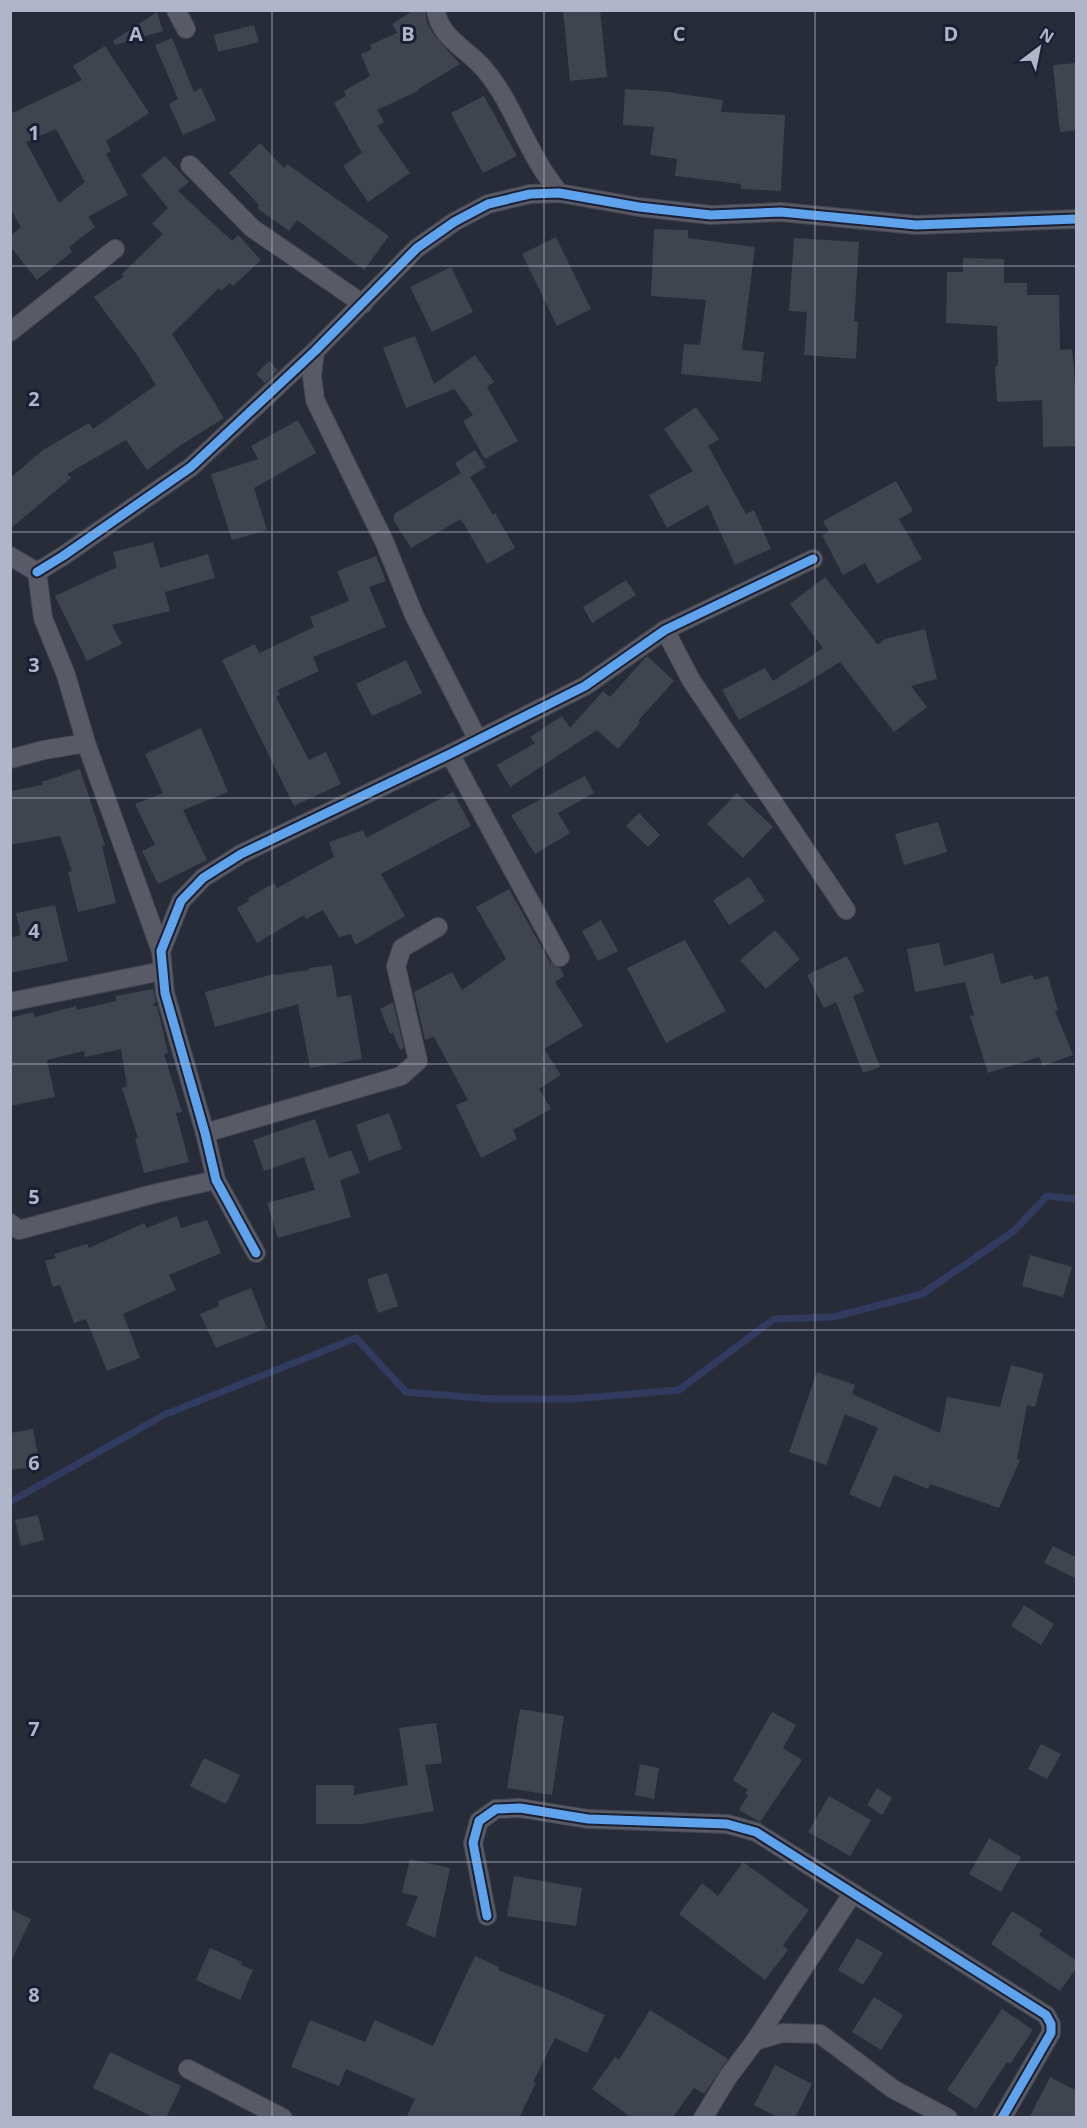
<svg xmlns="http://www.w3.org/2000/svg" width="1087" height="2128" viewBox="0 0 1087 2128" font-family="'Open Sans',sans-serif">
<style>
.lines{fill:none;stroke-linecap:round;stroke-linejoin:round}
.stream{stroke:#313b60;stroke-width:7}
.building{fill:#40444e;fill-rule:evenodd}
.street-casing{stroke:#444751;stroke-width:20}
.street{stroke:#585a65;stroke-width:18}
.cycleway-casing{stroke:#1b1f33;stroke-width:13}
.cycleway{stroke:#60a3ed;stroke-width:9}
.grid{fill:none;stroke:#b1b5c9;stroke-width:1.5;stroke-opacity:0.55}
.grid-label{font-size:20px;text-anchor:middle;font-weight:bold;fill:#b1b5c9;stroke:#1b1f33;stroke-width:6;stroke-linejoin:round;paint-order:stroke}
</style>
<rect width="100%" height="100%" fill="#272c38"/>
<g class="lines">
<polyline class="stream" points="10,1502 164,1415 356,1338 406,1392 491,1399 572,1399 679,1390 774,1319 833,1317 922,1294 1014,1231 1047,1196 1076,1199"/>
</g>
<g class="building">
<polygon points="414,10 425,10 427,23 434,35 460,64 417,90 418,91 377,110 384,122 377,126 410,173 368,202 343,166 362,153 334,103 346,96 344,91 370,76 361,54 372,49 370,45 397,33 392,24"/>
<polygon points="563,10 600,10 607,77 570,81"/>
<polygon points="157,12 163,31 115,45 113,41"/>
<polygon points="254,25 259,42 218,52 214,35"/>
<polygon points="172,38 194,92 201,88 216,120 183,135 169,104 178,99 155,45"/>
<path d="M105,46L149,113L106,141L111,151L106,154L128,195L88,217L95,227L69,247L72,252L37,280L10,246V236L21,227L10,208V114L82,80L73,66ZM56,129L85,182L59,203L26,142Z"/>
<polygon points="1077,63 1077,130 1060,132 1053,65"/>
<polygon points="625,89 660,91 723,100 721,112 785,115 781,191 741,189 741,184 675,176 677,159 650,155 654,127 623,125"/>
<polygon points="484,96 517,156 483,173 451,113"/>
<polygon points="260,143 284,168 287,164 389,236 364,270 297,220 289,231 257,208 259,205 229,173"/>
<polygon points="165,156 189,182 178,191 232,241 238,235 261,260 233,286 230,283 221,291 219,288 172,334 224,418 181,445 147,470 126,440 67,474 71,478 10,529 10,478 43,450 89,423 93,429 156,385 137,355 94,297 124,276 122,274 163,234 152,224 168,208 141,175"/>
<polygon points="654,229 688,230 688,238 755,247 742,350 764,352 761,382 681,374 684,344 700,345 706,300 651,296"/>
<polygon points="556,237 591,309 557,326 522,254"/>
<polygon points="794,238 859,242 854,321 858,322 856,359 804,355 807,312 789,311"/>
<polygon points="963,258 1004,259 1004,283 1027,283 1027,295 1059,295 1060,350 1072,349 1077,404 1077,446 1043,447 1042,400 997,402 995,366 998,366 997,326 946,323 947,272 963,272"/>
<polygon points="451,267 473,312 432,332 410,287"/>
<polygon points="415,336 434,384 475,355 494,382 487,387 518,441 485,459 463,421 473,415 454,389 406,408 383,348"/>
<polygon points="269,361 278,370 265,383 256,374"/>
<polygon points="696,407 719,439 708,446 746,514 754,510 771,549 735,565 708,505 667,528 649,495 693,471 664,429"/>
<polygon points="298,420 316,453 254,488 267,530 232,540 211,474 258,459 251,446"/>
<polygon points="475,450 486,467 470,477 493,515 495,513 515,548 487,564 461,519 411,548 394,521 394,514 461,473 455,463"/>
<polygon points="896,481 913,511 899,519 922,559 877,584 865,563 843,575 822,535 829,532 823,521"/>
<polygon points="153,542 160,568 208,554 215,578 165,592 170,611 112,625 122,644 87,661 55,596 117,567 113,552"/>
<polygon points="376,556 386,581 369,587 386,627 313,657 319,671 278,690 280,695 276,697 309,760 326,752 341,784 294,806 222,660 255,644 259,653 314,627 310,617 349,601 337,571"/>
<polygon points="825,577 878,645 885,639 925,629 937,679 911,686 927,707 894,732 840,662 805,684 739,720 722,690 765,668 773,681 823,648 790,604"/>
<polygon points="626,580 636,595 592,623 583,607"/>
<polygon points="647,656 674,681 638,721 640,723 618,749 597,730 510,787 497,765 535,743 530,737 562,716 570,728 603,691 610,697"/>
<polygon points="406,660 422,693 372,716 356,684"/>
<polygon points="201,728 228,792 183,810 207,860 158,884 142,851 155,845 135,804 163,793 145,754"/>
<polygon points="80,769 105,845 102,846 116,903 78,912 68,872 72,871 60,836 10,845 10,791 43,785 42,782"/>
<polygon points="585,776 594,793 558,813 570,833 535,854 511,815"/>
<polygon points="453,792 471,826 381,874 405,916 355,945 351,934 339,937 323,910 306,919 304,915 257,943 237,908 249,901 248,898 274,883 277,888 279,887 334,857 329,842 363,830 366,838"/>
<polygon points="737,793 773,827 743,858 707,824"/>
<polygon points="639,813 660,835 648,847 626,826"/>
<polygon points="938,822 947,852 904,865 895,834"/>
<polygon points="749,877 765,901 729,925 713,900"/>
<polygon points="509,889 550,962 560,968 564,976 555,982 583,1026 544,1049 561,1075 539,1089 551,1109 513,1130 517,1139 481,1158 456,1105 468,1100 434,1037 425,1040 414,992 452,972 462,990 506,959 476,907"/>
<polygon points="55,905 68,961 10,973 10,938 21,935 16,913"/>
<polygon points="601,920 618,951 598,961 582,931"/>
<polygon points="775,930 800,959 766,989 740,960"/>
<polygon points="685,940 726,1011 666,1043 627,968"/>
<polygon points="939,943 944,966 993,953 1001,984 1032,975 1034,980 1048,976 1058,1010 1055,1011 1073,1055 1043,1066 1039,1057 988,1073 970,1016 974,1015 965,982 915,992 907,949"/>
<polygon points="847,956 864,991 853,996 880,1067 863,1073 836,1002 824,1008 807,975"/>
<polygon points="332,965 337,997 351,995 362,1059 310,1068 298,1004 215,1027 205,992 274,974 275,975 309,970 309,968"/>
<polygon points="153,989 156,1002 153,1004 154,1006 157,1006 168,1053 164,1054 182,1112 176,1113 189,1162 144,1173 135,1138 138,1138 122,1088 127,1086 121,1049 85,1057 84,1051 47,1060 55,1097 10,1106 10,1018 33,1012 35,1017 76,1006 77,1010 116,1001 116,996"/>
<polygon points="393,1002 404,1048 400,1050 393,1033 390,1034 380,1009"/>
<polygon points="389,1113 402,1149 369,1161 356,1125"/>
<polygon points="315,1119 329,1158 351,1150 360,1173 340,1180 351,1217 278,1238 267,1203 315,1190 304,1157 264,1171 253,1140"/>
<polygon points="177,1216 181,1228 207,1220 221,1253 169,1275 176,1290 123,1314 140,1358 107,1371 86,1319 74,1323 60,1285 53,1287 45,1261 56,1258 54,1254 87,1244 89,1248 144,1223 147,1228"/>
<polygon points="1030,1255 1072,1267 1063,1297 1022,1286"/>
<polygon points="387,1273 398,1306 378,1313 367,1279"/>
<polygon points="251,1288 267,1328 216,1348 200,1314 219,1306 218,1301"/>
<polygon points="1011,1365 1044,1374 1035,1407 1027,1405 1017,1459 1020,1460 999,1508 930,1484 928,1489 894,1475 880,1508 849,1494 878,1428 845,1414 826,1465 789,1452 817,1372 855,1385 852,1394 940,1433 947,1397 1000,1407"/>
<polygon points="33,1429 40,1466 10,1470 10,1433"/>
<polygon points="38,1515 44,1540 21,1546 15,1520"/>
<polygon points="1053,1546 1077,1558 1077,1579 1044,1563"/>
<polygon points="1024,1605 1054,1624 1041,1645 1011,1626"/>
<polygon points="520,1709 564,1716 552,1795 507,1788"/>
<polygon points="772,1712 796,1725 783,1748 802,1760 760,1822 739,1810 748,1795 745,1793 748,1790 733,1780"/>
<polygon points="436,1723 442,1763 425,1765 434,1811 362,1824 316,1824 316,1785 354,1785 354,1795 408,1785 399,1728"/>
<polygon points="1041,1744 1061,1754 1047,1779 1028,1769"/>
<polygon points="204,1758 240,1775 226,1804 190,1786"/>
<polygon points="640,1764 659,1768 654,1799 635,1795"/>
<polygon points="877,1788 892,1798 882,1815 867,1805"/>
<polygon points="829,1796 871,1820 850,1856 808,1832"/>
<polygon points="989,1838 1021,1857 1001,1892 969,1874"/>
<polygon points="410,1859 450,1868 435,1938 406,1925 418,1896 402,1893"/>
<polygon points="743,1862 809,1910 783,1945 788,1950 765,1980 679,1914 702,1883 718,1896"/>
<polygon points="514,1876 582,1888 576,1926 507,1916"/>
<polygon points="10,1909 31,1919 10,1963"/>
<polygon points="1012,1911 1042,1930 1039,1935 1077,1961 1077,1967 1060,1991 991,1944"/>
<polygon points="857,1938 883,1953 863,1985 838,1970"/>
<polygon points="210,1948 242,1962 241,1965 253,1970 240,2000 196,1980"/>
<polygon points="475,1956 499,1967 498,1970 563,1996 605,2015 587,2053 555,2038 533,2082 536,2083 519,2118 406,2118 415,2099 346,2069 339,2086 291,2067 310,2020 365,2042 375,2020 433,2046"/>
<polygon points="874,1997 903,2015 881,2050 852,2032"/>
<polygon points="1002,2009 1033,2030 1010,2064 1007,2062 976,2109 947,2090"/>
<polygon points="650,2010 728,2059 704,2094 694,2088 672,2118 632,2118 592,2089 615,2057 619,2060"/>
<polygon points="110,2052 181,2086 166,2118 155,2118 93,2088"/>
<polygon points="775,2065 812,2084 795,2118 779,2118 754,2105"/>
<polygon points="1050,2077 1077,2091 1077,2118 1029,2118"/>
</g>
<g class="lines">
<g class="street-casing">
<g id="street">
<polyline points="176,10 186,29"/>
<path d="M436,10C439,38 469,50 485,70C508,97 520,132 538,162C544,173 552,183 559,193"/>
<polyline points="190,165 252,228 363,304"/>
<polyline points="10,332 115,249"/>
<polyline points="315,351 312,376 315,400 384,541 414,615 478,740"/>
<polyline points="10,556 37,572"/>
<polyline points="37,572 63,556 191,467 315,351 417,248 454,222 488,204 530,194 559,193 639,207 711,215 781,212 916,225 1076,219"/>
<polyline points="37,572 43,618 66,675 86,743"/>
<polyline points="665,630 691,680 846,910"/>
<polyline points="450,754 560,957"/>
<polyline points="10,759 44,750 86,743 161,951"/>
<polyline points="10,1002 162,971"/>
<polyline points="205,1133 401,1076 418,1061 396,966 402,948 438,927"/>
<polyline points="10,1223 19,1230 157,1193 216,1180"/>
<polyline points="256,1253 216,1180 205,1133 165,993 161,951 181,901 203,878 241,854 450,754 585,686 665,630 813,559"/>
<polyline points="487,1916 473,1843 479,1821 496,1809 520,1808 588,1819 727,1824 756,1832 1046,2015 1051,2024 1051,2033 1002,2118"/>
<polyline points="755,2041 853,1893"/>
<polyline points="188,2069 283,2118"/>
<polyline points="703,2118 728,2077 755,2041 782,2033 820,2034 893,2089 948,2118"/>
</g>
</g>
<use href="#street" class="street"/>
<g class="cycleway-casing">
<g id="cycleway">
<polyline points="37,572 63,556 191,467 315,351 417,248 454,222 488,204 530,194 559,193 639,207 711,215 781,212 916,225 1076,219"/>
<polyline points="256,1253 216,1180 205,1133 165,993 161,951 181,901 203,878 241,854 450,754 585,686 665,630 813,559"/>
<polyline points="487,1916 473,1843 479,1821 496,1809 520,1808 588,1819 727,1824 756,1832 1046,2015 1051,2024 1051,2033 1002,2118"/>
</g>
</g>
<use href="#cycleway" class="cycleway"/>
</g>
<path class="grid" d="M272,10V2118M544,10V2118M815,10V2118M10,266H1076M10,532H1076M10,798H1076M10,1064H1076M10,1330H1076M10,1596H1076M10,1862H1076"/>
<g class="grid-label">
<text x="136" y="41">A</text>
<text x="408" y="41">B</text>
<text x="679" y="41">C</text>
<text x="951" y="41">D</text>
<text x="34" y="140">1</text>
<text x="34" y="406">2</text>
<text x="34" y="672">3</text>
<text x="34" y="938">4</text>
<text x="34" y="1204">5</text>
<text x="34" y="1470">6</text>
<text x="34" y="1736">7</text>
<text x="34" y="2002">8</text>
</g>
<rect width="1087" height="2128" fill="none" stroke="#b1b5c9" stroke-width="24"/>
<g transform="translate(1039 48) rotate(32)" stroke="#1b1f33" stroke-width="4.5" paint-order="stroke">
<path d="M0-4.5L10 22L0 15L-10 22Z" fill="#b1b5c9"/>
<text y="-9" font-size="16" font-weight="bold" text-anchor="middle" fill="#b1b5c9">N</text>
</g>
</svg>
